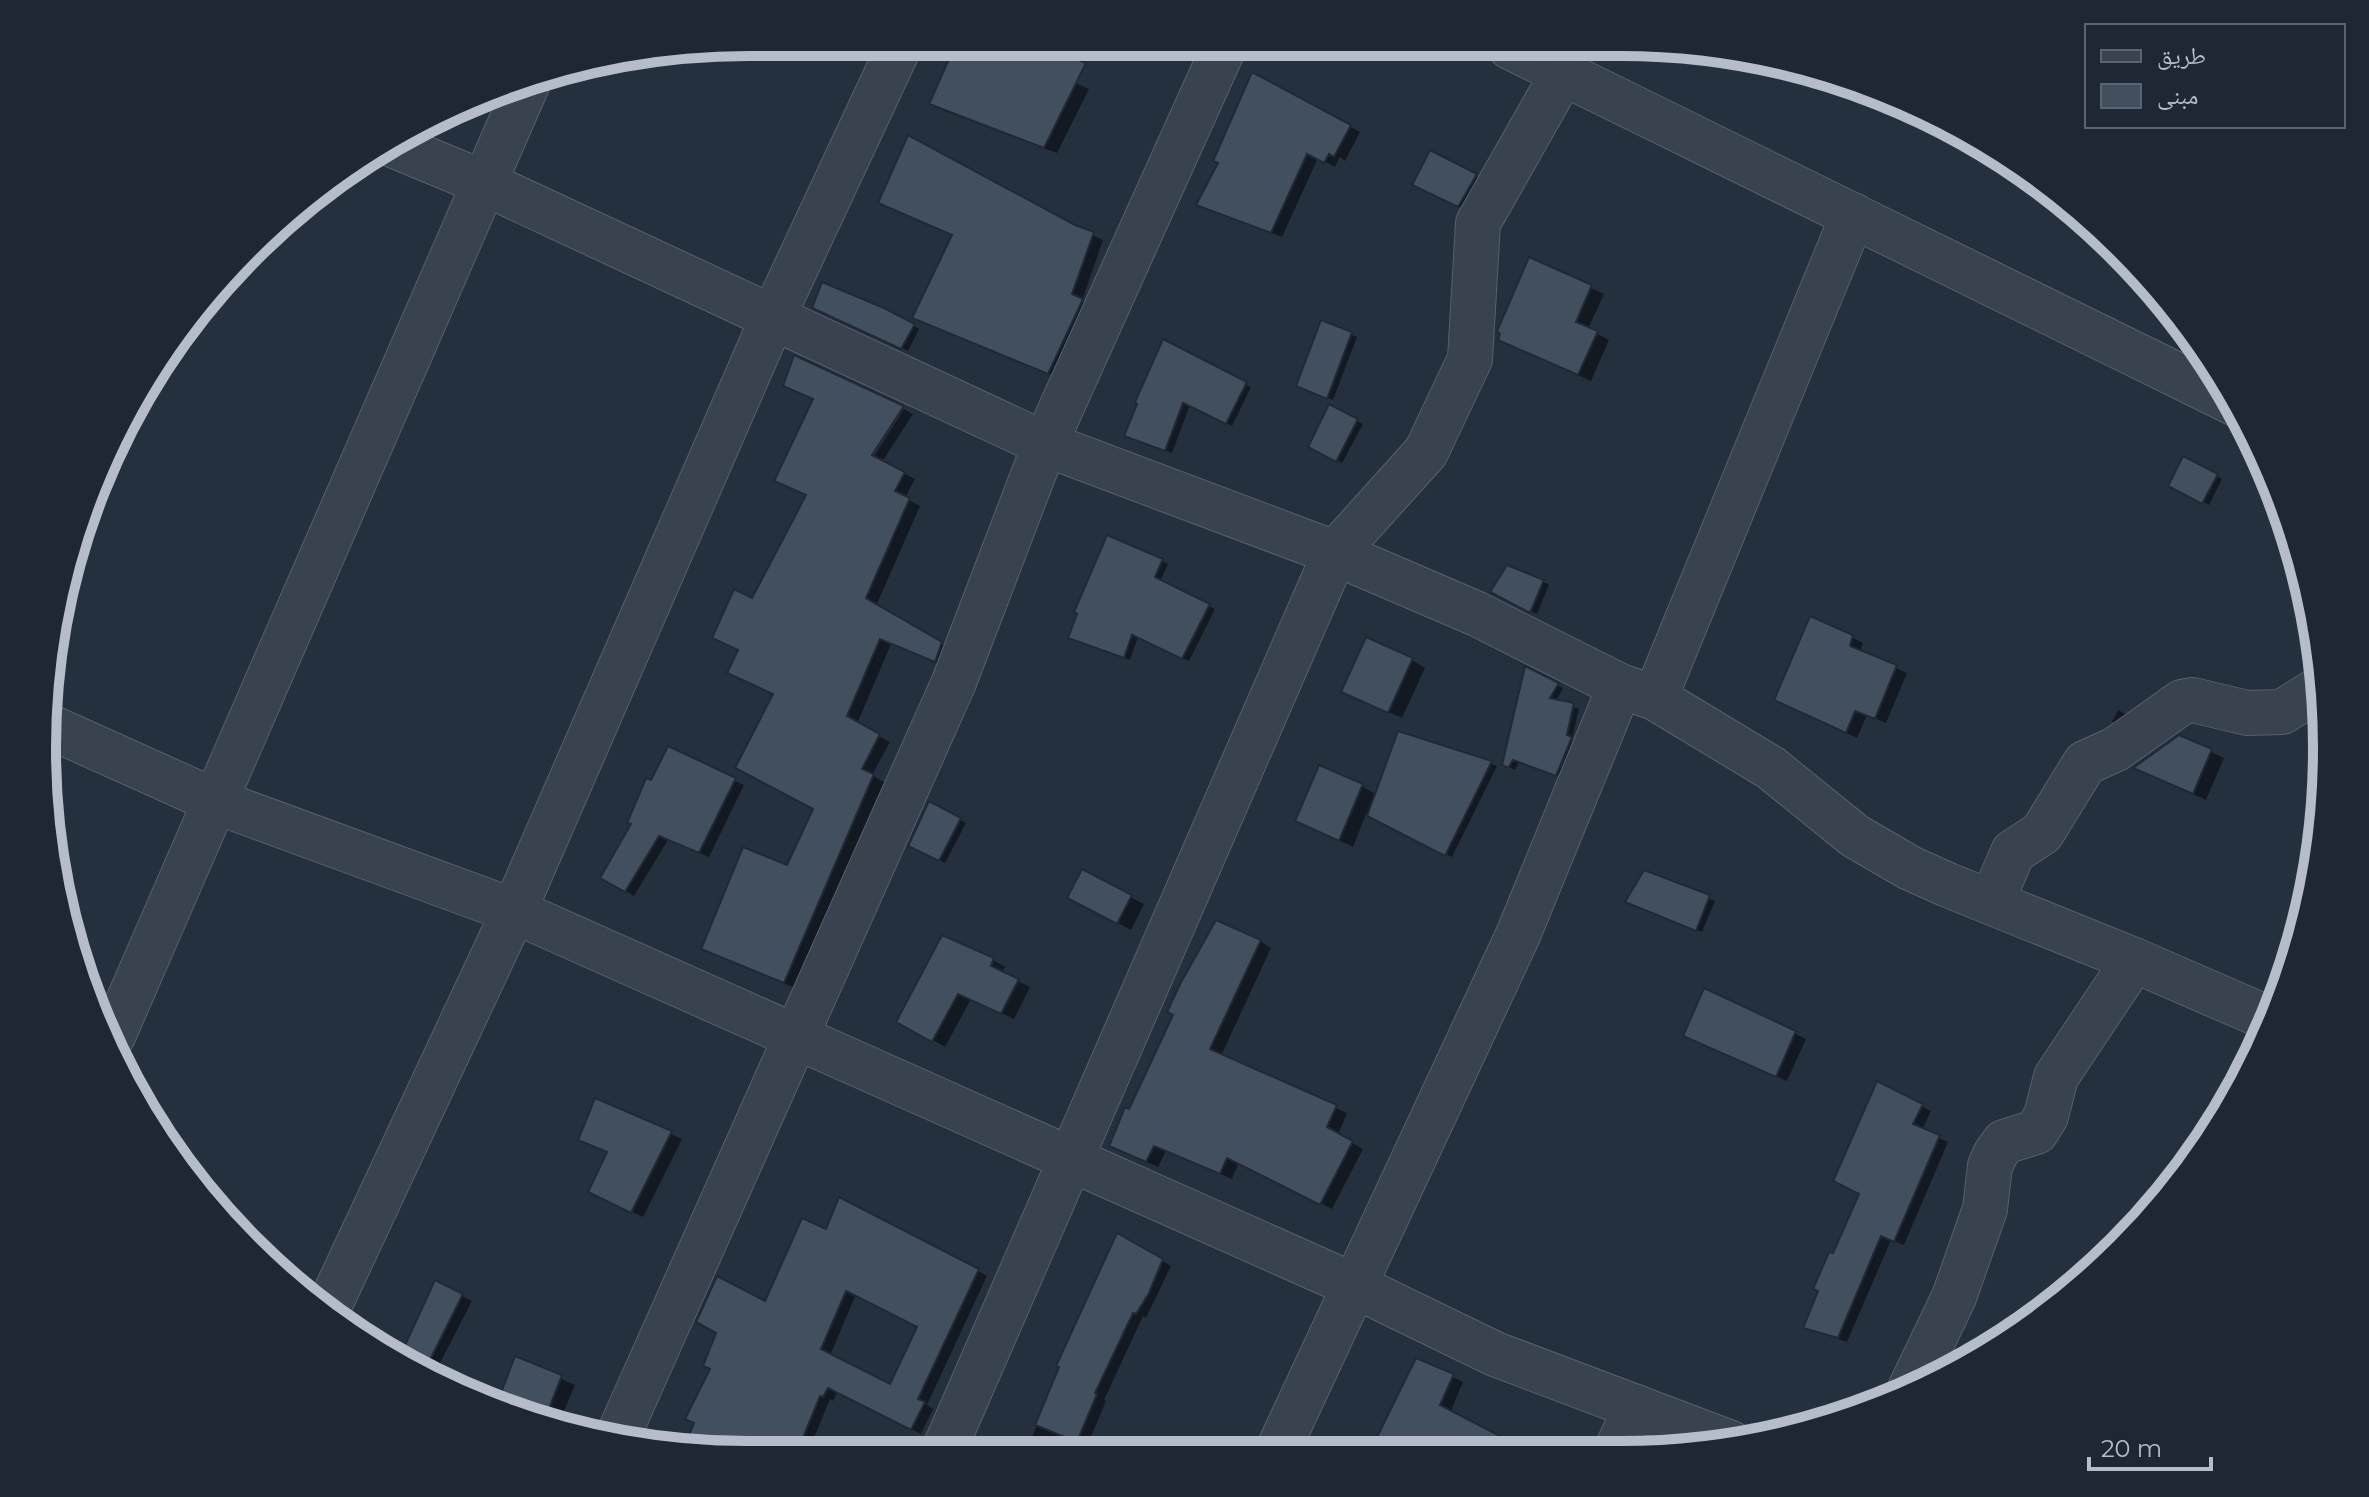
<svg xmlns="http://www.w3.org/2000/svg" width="2369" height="1497" viewBox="0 0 2369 1497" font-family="Montserrat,'Noto Naskh Arabic',sans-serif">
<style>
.shadow{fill:#0007;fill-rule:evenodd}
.building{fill:#414f5e;stroke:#202936;stroke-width:2;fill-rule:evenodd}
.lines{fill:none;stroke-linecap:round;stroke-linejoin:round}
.minor-casing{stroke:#57606d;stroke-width:46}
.minor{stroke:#39424f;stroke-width:44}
.rim{fill:none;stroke:#b5bdca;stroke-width:10}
</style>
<rect width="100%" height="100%" fill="#25303f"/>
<g class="shadow">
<polygon points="958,43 986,43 1089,89 1057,153 944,111 932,104"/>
<polygon points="1253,75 1360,132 1345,161 1340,157 1335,167 1318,158 1282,237 1199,204 1221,163"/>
<polygon points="1431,152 1489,183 1472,213 1428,191"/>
<polygon points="1074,227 1103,240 1082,301 1092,307 1059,378 914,318 954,236"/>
<polygon points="1530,260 1604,294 1588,329 1609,340 1591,381 1513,346"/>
<polygon points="883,310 919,329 908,351 820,311"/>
<polygon points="1323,322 1357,337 1333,400 1305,388"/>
<polygon points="1164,342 1251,387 1232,426 1190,405 1172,453 1133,438"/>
<polygon points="796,358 869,464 904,409 913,414 882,462 915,479 905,498 920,506 876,606 952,650 946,667 891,644 857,724 890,742 872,775 884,782 795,988 715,954 788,867 815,809 775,694 740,650 753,600 808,495 815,400"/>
<polygon points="1330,407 1363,424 1342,463 1310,446"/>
<polygon points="2184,459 2222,479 2209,505 2170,485"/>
<polygon points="1162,561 1168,564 1160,582 1215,609 1189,661 1138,637 1130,660 1076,640"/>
<polygon points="1543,582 1549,585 1537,614 1492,592"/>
<polygon points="1852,637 1863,643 1860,652 1907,673 1886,723 1867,715 1857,738 1787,705"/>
<polygon points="1412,660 1425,668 1402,718 1357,698"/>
<polygon points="1526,669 1563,688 1556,701 1579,709 1572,739 1577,742 1563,777 1519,762 1515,770 1504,764"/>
<polygon points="2118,710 2130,716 2117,725 2112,722"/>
<polygon points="1400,734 1497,766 1452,857 1366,814 1353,847 1297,821 1362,786 1377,795"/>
<polygon points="2180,737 2224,758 2206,800 2148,774"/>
<polygon points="669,749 744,785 709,857 668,840 634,896 603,877 633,824"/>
<polygon points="930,804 966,823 945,863 911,845"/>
<polygon points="1082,872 1144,904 1131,930 1082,905"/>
<polygon points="1645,873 1715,901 1702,932 1633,904"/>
<polygon points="1260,941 1271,948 1221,1056 1347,1113 1338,1135 1363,1149 1332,1209 1239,1162 1232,1179 1166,1151 1158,1167 1111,1146 1130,1111"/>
<polygon points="993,960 1005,967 1002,973 1030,987 1014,1019 971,999 945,1047 898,1021"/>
<polygon points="1705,990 1806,1039 1787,1081 1696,1042"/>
<polygon points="1878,1083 1931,1111 1922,1130 1948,1142 1904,1245 1891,1240 1847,1342 1805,1327 1861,1194"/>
<polygon points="597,1101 682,1139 643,1217 601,1198 609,1153 591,1145"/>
<path d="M827,1232L978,1271L987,1276L927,1405L933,1409L921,1434L838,1391L833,1401L830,1399L809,1450L697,1449L688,1444L766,1304ZM856,1294L919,1327L891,1387L830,1356Z"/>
<polygon points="1118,1235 1171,1266 1146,1318 1143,1316 1104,1400 1106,1401 1085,1451 1026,1451"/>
<polygon points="436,1283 472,1301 438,1367 445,1371 441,1380 391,1351 393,1347 404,1352"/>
<polygon points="517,1359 575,1385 559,1423 497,1406"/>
<polygon points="1417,1360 1463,1382 1450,1413 1527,1453 1371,1452"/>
</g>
<g class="building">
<polygon points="956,43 991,44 1019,55 1025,44 1088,44 1081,61 1086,63 1044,148 929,104"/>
<polygon points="1252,72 1351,125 1334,157 1329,154 1324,163 1307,154 1271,233 1196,205 1218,163 1213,161"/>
<polygon points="908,135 1075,225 1094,232 1072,294 1083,299 1048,374 912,318 952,235 878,203"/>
<polygon points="1430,150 1477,174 1458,207 1412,185"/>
<polygon points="1529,257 1592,285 1576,322 1598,331 1578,375 1498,340 1500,334 1497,331"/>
<polygon points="822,282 884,308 915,324 901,349 812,308"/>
<polygon points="1321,320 1352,332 1327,399 1296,386"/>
<polygon points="1163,339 1247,382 1226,424 1183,403 1165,451 1124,436 1137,404 1135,402"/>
<polygon points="794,355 904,406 872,455 905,472 895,491 910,498 866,598 942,642 935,662 880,639 847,716 880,734 862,769 874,774 784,983 701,949 743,847 787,865 813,809 735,768 773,694 727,673 738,650 712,638 734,589 752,598 806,495 774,481 813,399 783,386"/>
<polygon points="1329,404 1358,419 1336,462 1308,447"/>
<polygon points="2183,456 2218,474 2202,504 2168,486"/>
<polygon points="1107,535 1163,559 1155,577 1210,604 1182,659 1132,635 1124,658 1068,638 1077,614 1074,612"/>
<polygon points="1507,565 1544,580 1530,613 1490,592"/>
<polygon points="1810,616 1853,635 1850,646 1897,665 1875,719 1855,711 1846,733 1774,700"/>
<polygon points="1366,637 1413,658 1388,713 1341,692"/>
<polygon points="1525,666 1559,683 1550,698 1574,703 1567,735 1572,737 1556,776 1513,760 1508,768 1502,765"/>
<polygon points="1398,731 1492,761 1445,856 1367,816"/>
<polygon points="2179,735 2212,749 2193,794 2133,768"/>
<polygon points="668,746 736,778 699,853 659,836 625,892 600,878 631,824 627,823 646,778 651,780"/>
<polygon points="1319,765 1363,784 1339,841 1295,821"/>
<polygon points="929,801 961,818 939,861 908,846"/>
<polygon points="1082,869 1132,895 1117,924 1067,898"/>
<polygon points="1644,870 1710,895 1696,931 1625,902"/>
<polygon points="1216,920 1261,940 1210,1049 1337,1105 1327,1127 1353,1141 1320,1205 1227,1158 1220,1174 1154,1146 1146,1162 1109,1146 1125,1107 1129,1109 1173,1015 1167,1012 1180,984"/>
<polygon points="942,935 994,958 991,966 1019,979 1001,1014 958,994 932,1042 896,1022"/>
<polygon points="1704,988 1796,1031 1776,1077 1683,1036"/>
<polygon points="1877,1081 1923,1104 1913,1124 1940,1135 1894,1242 1881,1236 1838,1338 1803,1328 1818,1291 1813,1289 1829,1252 1833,1253 1859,1194 1833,1181"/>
<polygon points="595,1098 672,1131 631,1213 588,1192 607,1152 578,1140"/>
<path d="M839,1197L979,1269L918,1399L925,1402L911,1430L828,1388L823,1397L820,1396L798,1450L683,1449L694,1423L685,1419L710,1369L703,1366L716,1333L696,1322L717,1276L765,1301L802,1218L826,1229ZM846,1291L917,1327L890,1384L821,1349Z"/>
<polygon points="1117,1233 1163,1259 1149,1293 1136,1314 1133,1313 1095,1393 1097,1394 1077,1442 1035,1425 1059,1367 1056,1366"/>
<polygon points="435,1280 463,1294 425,1370 400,1356"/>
<polygon points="515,1356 562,1375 545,1419 496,1406"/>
<polygon points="1416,1358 1454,1374 1440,1405 1533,1453 1403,1452 1376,1439"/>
</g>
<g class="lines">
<g class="minor-casing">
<g id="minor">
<polyline points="1510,47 2236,404"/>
<polyline points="390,144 484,183 1045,444 1335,553 1477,614 1620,686 1655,698 1771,768 1855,836 1910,868 1948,885 2134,960 2270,1019"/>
<polyline points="1655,698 1853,215"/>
<polyline points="46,725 217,802 514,911 1353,1285 1495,1354 1731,1443"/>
<polyline points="1992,901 2013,852 2042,833 2085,763 2116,749 2182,702 2193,700 2247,713 2282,712 2322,687"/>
<polyline points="113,1036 530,78"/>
<polyline points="326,1313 514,911 773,317 901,43"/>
<polyline points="1909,1391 1954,1297 1985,1209 1990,1166 1996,1153 2004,1142 2036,1132 2046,1116 2056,1077 2134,960"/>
<polyline points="617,1438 954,682 1045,444 1225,45"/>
<polyline points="944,1450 1335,553 1426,452 1470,359 1478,223 1563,73"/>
<polyline points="1277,1452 1518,935 1620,686"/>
<polyline points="1615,1453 1636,1407"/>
</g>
</g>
<use href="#minor" class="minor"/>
</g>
<path d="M0 0H2369V1497H0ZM748 56H1621A692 692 0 0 1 2313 748V749A692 692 0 0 1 1621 1441H748A692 692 0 0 1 56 749V748A692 692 0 0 1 748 56Z" fill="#1e2734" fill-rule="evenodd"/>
<path class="rim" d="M748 56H1621A692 692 0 0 1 2313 748V749A692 692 0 0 1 1621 1441H748A692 692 0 0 1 56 749V748A692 692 0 0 1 748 56Z"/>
<rect x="2085" y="24" width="260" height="104" fill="#1e2734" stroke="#5a6370" stroke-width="2"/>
<rect x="2101" y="50" width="40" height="12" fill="#39424f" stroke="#5a6370" stroke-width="2"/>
<text x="2157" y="64" font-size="24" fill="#b5bdca">طريق</text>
<rect x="2101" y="84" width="40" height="24" fill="#414f5e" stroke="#5a6370" stroke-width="2"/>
<text x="2157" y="104" font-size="24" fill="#b5bdca">مبنى</text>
<path d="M2089 1457v12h122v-12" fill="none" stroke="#b5bdca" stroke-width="4"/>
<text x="2101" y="1457" font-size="24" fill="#b5bdca" stroke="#1e2734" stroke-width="6" paint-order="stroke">20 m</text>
</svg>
